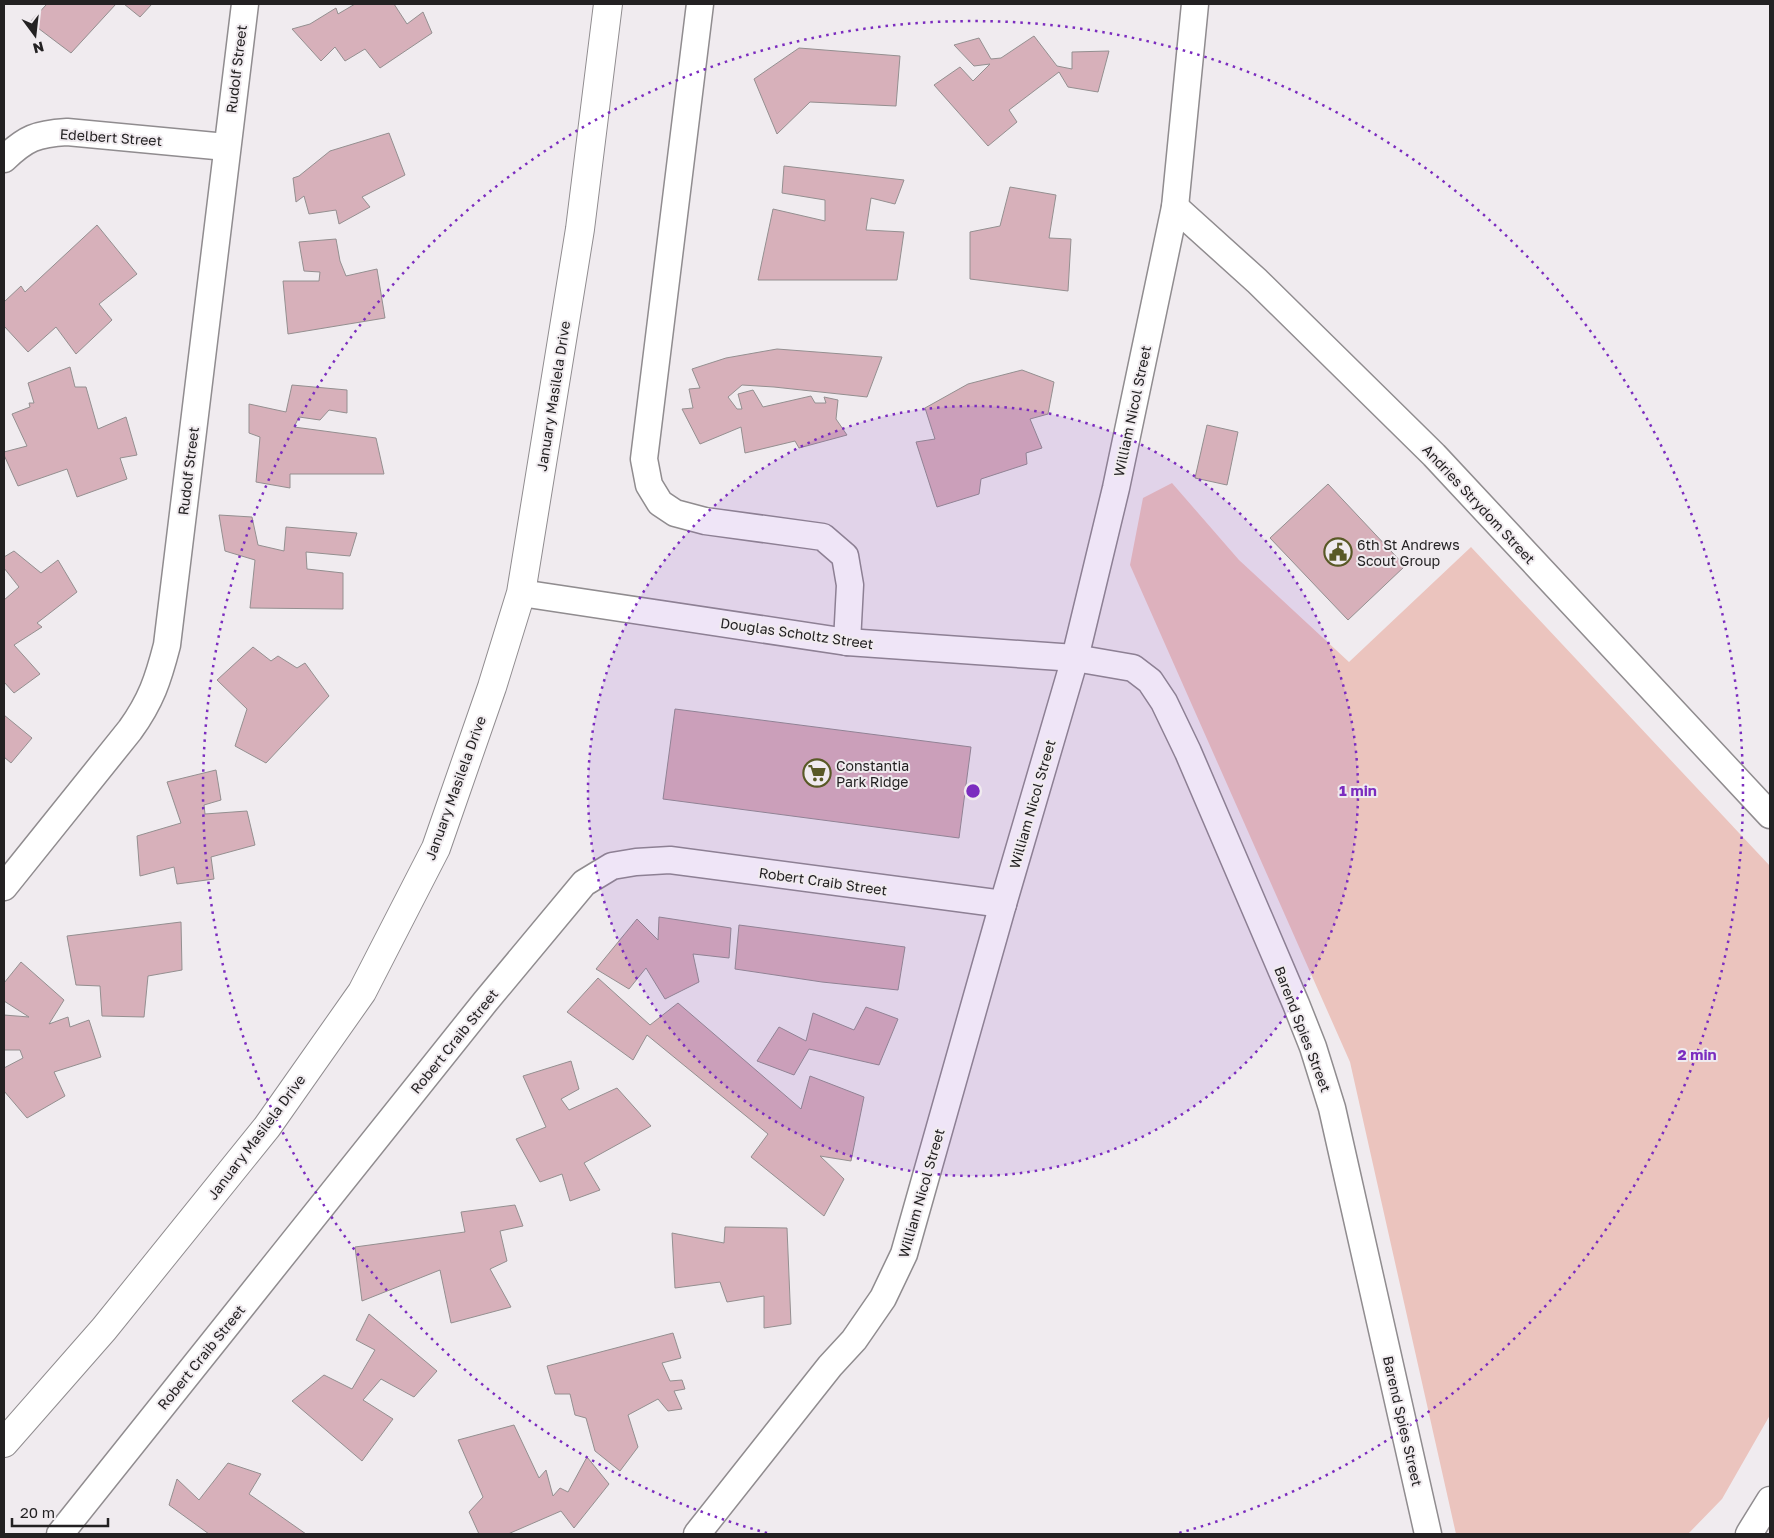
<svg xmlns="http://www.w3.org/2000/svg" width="1774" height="1538" viewBox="0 0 1774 1538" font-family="'Golos Text',sans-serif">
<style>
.green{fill:#ebc4be}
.building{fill:#d7b0ba;stroke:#948f90}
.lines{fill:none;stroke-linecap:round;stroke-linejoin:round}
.minor-casing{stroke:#908c8f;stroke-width:29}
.secondary-casing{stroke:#908c8f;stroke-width:30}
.minor{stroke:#fff;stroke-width:26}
.secondary{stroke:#fff;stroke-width:28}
.ring{fill:none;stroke:#7b2cbf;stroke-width:2.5;stroke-dasharray:2.5 5}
.labels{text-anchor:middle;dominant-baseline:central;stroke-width:4;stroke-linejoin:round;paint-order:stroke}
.street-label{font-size:14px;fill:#232122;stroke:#f0ebef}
.poi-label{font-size:14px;fill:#232122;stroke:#f0ebef;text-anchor:start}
.centre{fill:#7b2cbf;stroke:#f0ebef;stroke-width:2.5}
.ring-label{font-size:15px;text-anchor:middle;font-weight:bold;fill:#7b2cbf;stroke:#f0ebef;stroke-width:4;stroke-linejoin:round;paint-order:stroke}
</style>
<rect width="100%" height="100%" fill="#f0ebef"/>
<polygon class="green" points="1172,483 1239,560 1349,662 1471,547 1770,866 1770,1415 1722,1499 1688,1534 1456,1534 1350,1062 1130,565 1143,498"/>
<g class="building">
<polygon points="47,4 116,4 71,53 30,22"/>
<polygon points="124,4 152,4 140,17"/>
<polygon points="355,4 394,4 407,24 423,12 432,33 380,68 365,49 345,61 335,47 321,61 292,29 310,24 336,8 338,14"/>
<polygon points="1034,36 1057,66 1072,69 1072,52 1109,51 1098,92 1068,87 1059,72 1009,110 1017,122 988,146 934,85 960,67 973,81 990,64 974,66 954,45 979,38 991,59 1001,58"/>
<polygon points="799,48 900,56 896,106 810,102 777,134 754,79"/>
<polygon points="389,133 405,175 362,197 370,207 339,224 336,210 309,214 304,196 296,202 293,178 299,176 330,151"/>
<polygon points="784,166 904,180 895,204 871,198 866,230 904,232 897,280 758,280 773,209 825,221 825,200 782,193"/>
<polygon points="1010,187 1056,195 1049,238 1071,239 1068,291 970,279 970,232 1000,226"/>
<polygon points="97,225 137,274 99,304 112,320 76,354 56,327 28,352 4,326 4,302 21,286 25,292"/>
<polygon points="336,239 340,261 346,276 377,269 385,318 288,334 283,281 319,281 320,272 304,271 299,242"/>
<polygon points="777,349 882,357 867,397 774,387 742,385 728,397 737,409 742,409 738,394 753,390 763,407 811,396 815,403 826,403 824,397 838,400 836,419 847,435 799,448 795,441 745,453 741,427 700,444 682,409 693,408 689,389 700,388 692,369 726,358"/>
<polygon points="70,367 75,387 86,387 98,429 126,417 137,455 120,458 127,479 77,497 67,469 18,486 4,455 4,452 27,446 12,414 30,407 29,403 34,403 28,383"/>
<polygon points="1022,370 1054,382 1048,414 1030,419 1042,448 1026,453 1027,464 981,479 979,494 937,507 916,442 935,439 925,408 968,384"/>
<polygon points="292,385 347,390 347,413 329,410 320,420 299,417 294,427 376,438 384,474 290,474 290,488 256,482 260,437 249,433 249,404 286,412"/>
<polygon points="1207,425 1238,432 1227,485 1195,478"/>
<polygon points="1328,484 1405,566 1348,620 1270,538"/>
<polygon points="219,515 252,517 258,545 284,551 286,527 357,533 350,556 306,552 307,569 343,573 343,609 250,608 255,560 225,551"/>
<polygon points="14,551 41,573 58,560 77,592 37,623 42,627 14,645 40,674 14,693 4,682 4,600 19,587 4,568 4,557"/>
<polygon points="253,647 271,661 278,656 297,668 305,663 329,696 266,763 235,746 247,709 217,680"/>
<polygon points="675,709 971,747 959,838 663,799"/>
<polygon points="4,715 32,738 11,763 4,757"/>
<polygon points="216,770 221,800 204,805 205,814 247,811 255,845 211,857 214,879 177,884 174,867 140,876 137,836 181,823 167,782"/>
<polygon points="659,917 731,928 729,958 693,954 699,982 665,999 646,968 629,989 596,969 637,919 658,940"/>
<polygon points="181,922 182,970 148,976 144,1017 102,1016 100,986 76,985 67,936"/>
<polygon points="739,925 905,947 898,990 822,982 735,969"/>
<polygon points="21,962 64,1000 49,1024 68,1017 70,1027 89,1020 101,1057 54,1072 65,1096 27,1118 4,1091 4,1068 23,1058 20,1050 4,1050 4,1015 29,1017 4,1001 4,983"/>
<polygon points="598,978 650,1025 678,1003 801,1109 810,1076 864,1097 851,1161 820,1156 844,1179 824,1216 751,1157 768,1134 647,1035 633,1060 567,1012"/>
<polygon points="866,1007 898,1019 879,1065 809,1049 794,1075 757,1061 779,1027 806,1041 813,1013 854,1030"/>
<polygon points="571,1061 579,1089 561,1099 569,1110 617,1088 651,1126 584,1163 600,1190 570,1201 562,1174 540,1182 516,1139 546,1127 523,1076"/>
<polygon points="515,1205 523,1226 500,1231 507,1261 490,1269 511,1307 451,1323 440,1270 362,1301 355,1247 465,1232 461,1212"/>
<polygon points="725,1227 787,1228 791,1324 764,1328 764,1296 727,1302 720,1282 675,1288 672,1233 724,1243"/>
<polygon points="369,1314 437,1371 414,1397 381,1379 363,1400 393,1419 362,1461 292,1401 324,1375 352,1389 375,1350 356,1340"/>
<polygon points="673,1333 681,1358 662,1363 670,1381 682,1380 685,1389 674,1391 682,1409 668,1411 658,1399 628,1415 638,1447 620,1471 595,1451 586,1418 575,1415 570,1394 555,1394 547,1366"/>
<polygon points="514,1425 539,1478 546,1470 553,1496 560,1488 568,1492 587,1457 609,1484 574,1528 561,1511 508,1534 479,1534 469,1512 483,1497 458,1440"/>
<polygon points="228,1463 261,1474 249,1494 306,1534 209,1534 169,1505 177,1479 199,1500"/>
</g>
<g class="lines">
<g class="minor-casing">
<g id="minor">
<polyline points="700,4 644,459 649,485 660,503 675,513 705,521 823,537 845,556 850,585 847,642"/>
<path d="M4,159C26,138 36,134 67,132L226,147"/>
<polyline points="1175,207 1257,281 1434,455 1770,815"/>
<polyline points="521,593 847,642 1075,658 1133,668 1150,681 1164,702 1188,752 1296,1004 1313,1047 1332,1108 1428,1534"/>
<path d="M4,887L130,730C151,701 158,680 167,645L245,4"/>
<polyline points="60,1534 485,1002 584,883 612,866 636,862 670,860 1003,904"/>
<polyline points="697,1534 830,1366 854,1340 883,1298 904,1254 1003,904 1075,658 1116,488 1175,207 1195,4"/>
<polyline points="1749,1534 1770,1500"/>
</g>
</g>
<g class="secondary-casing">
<polyline id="secondary" points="4,1443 104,1329 267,1127 362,992 436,848 492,687 521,593 580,229 608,4"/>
</g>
<use href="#minor" class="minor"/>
<use href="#secondary" class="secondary"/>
</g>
<circle cx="973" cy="791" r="385" fill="#7b2cbf" fill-opacity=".12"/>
<g class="ring">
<circle cx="973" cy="791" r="385"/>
<path d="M767 1533A770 770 0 1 1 1179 1533"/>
</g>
<defs>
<g id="civic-ring" transform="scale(1.4375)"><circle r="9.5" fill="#f0ebef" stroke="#595926" stroke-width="1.5"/><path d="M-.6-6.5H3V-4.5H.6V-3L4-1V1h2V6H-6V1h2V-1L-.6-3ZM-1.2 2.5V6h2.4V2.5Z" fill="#595926"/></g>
<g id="supermarket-ring" transform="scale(1.4375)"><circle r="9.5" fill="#f0ebef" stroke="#595926" stroke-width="1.5"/><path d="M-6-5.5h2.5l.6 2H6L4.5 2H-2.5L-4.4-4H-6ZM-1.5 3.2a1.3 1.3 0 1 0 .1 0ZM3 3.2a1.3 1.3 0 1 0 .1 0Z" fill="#595926"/></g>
</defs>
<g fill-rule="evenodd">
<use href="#civic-ring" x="1338" y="552"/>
<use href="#supermarket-ring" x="817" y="773"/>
</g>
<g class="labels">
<g class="street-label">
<text transform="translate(236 69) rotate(-83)">Rudolf Street</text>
<text transform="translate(111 137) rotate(4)">Edelbert Street</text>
<text transform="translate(553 396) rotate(-81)">January Masilela Drive</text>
<text transform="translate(1132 411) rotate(-78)">William Nicol Street</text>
<text transform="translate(188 471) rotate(-83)">Rudolf Street</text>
<text transform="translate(1479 504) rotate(47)">Andries Strydom Street</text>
<text transform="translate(797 633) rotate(8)">Douglas Scholtz Street</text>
<text transform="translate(455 788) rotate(-70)">January Masilela Drive</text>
<text transform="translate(1032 804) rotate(-74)">William Nicol Street</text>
<text transform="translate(823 881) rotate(8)">Robert Craib Street</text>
<text transform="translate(1303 1029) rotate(69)">Barend Spies Street</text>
<text transform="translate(454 1041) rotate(-51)">Robert Craib Street</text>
<text transform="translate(256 1137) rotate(-53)">January Masilela Drive</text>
<text transform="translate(921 1193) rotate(-74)">William Nicol Street</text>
<text transform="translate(201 1357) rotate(-51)">Robert Craib Street</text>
<text transform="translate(1403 1421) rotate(77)">Barend Spies Street</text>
</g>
<g class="poi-label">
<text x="1357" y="544">6th St Andrews<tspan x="1357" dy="16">Scout Group</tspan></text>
<text x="836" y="765">Constantia<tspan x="836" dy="16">Park Ridge</tspan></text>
</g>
</g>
<circle cx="973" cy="791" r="8" class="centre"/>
<g class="ring-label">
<text x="1358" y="796">1 min</text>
<text x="1697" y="1060">2 min</text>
</g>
<rect width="1774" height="1538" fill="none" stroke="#232122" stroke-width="10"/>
<g transform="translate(35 35) rotate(165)" stroke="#f0ebef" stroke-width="4" paint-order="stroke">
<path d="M0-4L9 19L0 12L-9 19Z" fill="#232122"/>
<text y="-8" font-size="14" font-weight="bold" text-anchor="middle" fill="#232122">N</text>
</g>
<path d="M12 1518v8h96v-8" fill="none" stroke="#232122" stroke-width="2.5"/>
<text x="20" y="1518" font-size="15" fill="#232122" stroke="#f0ebef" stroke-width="4" paint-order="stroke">20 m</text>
</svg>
